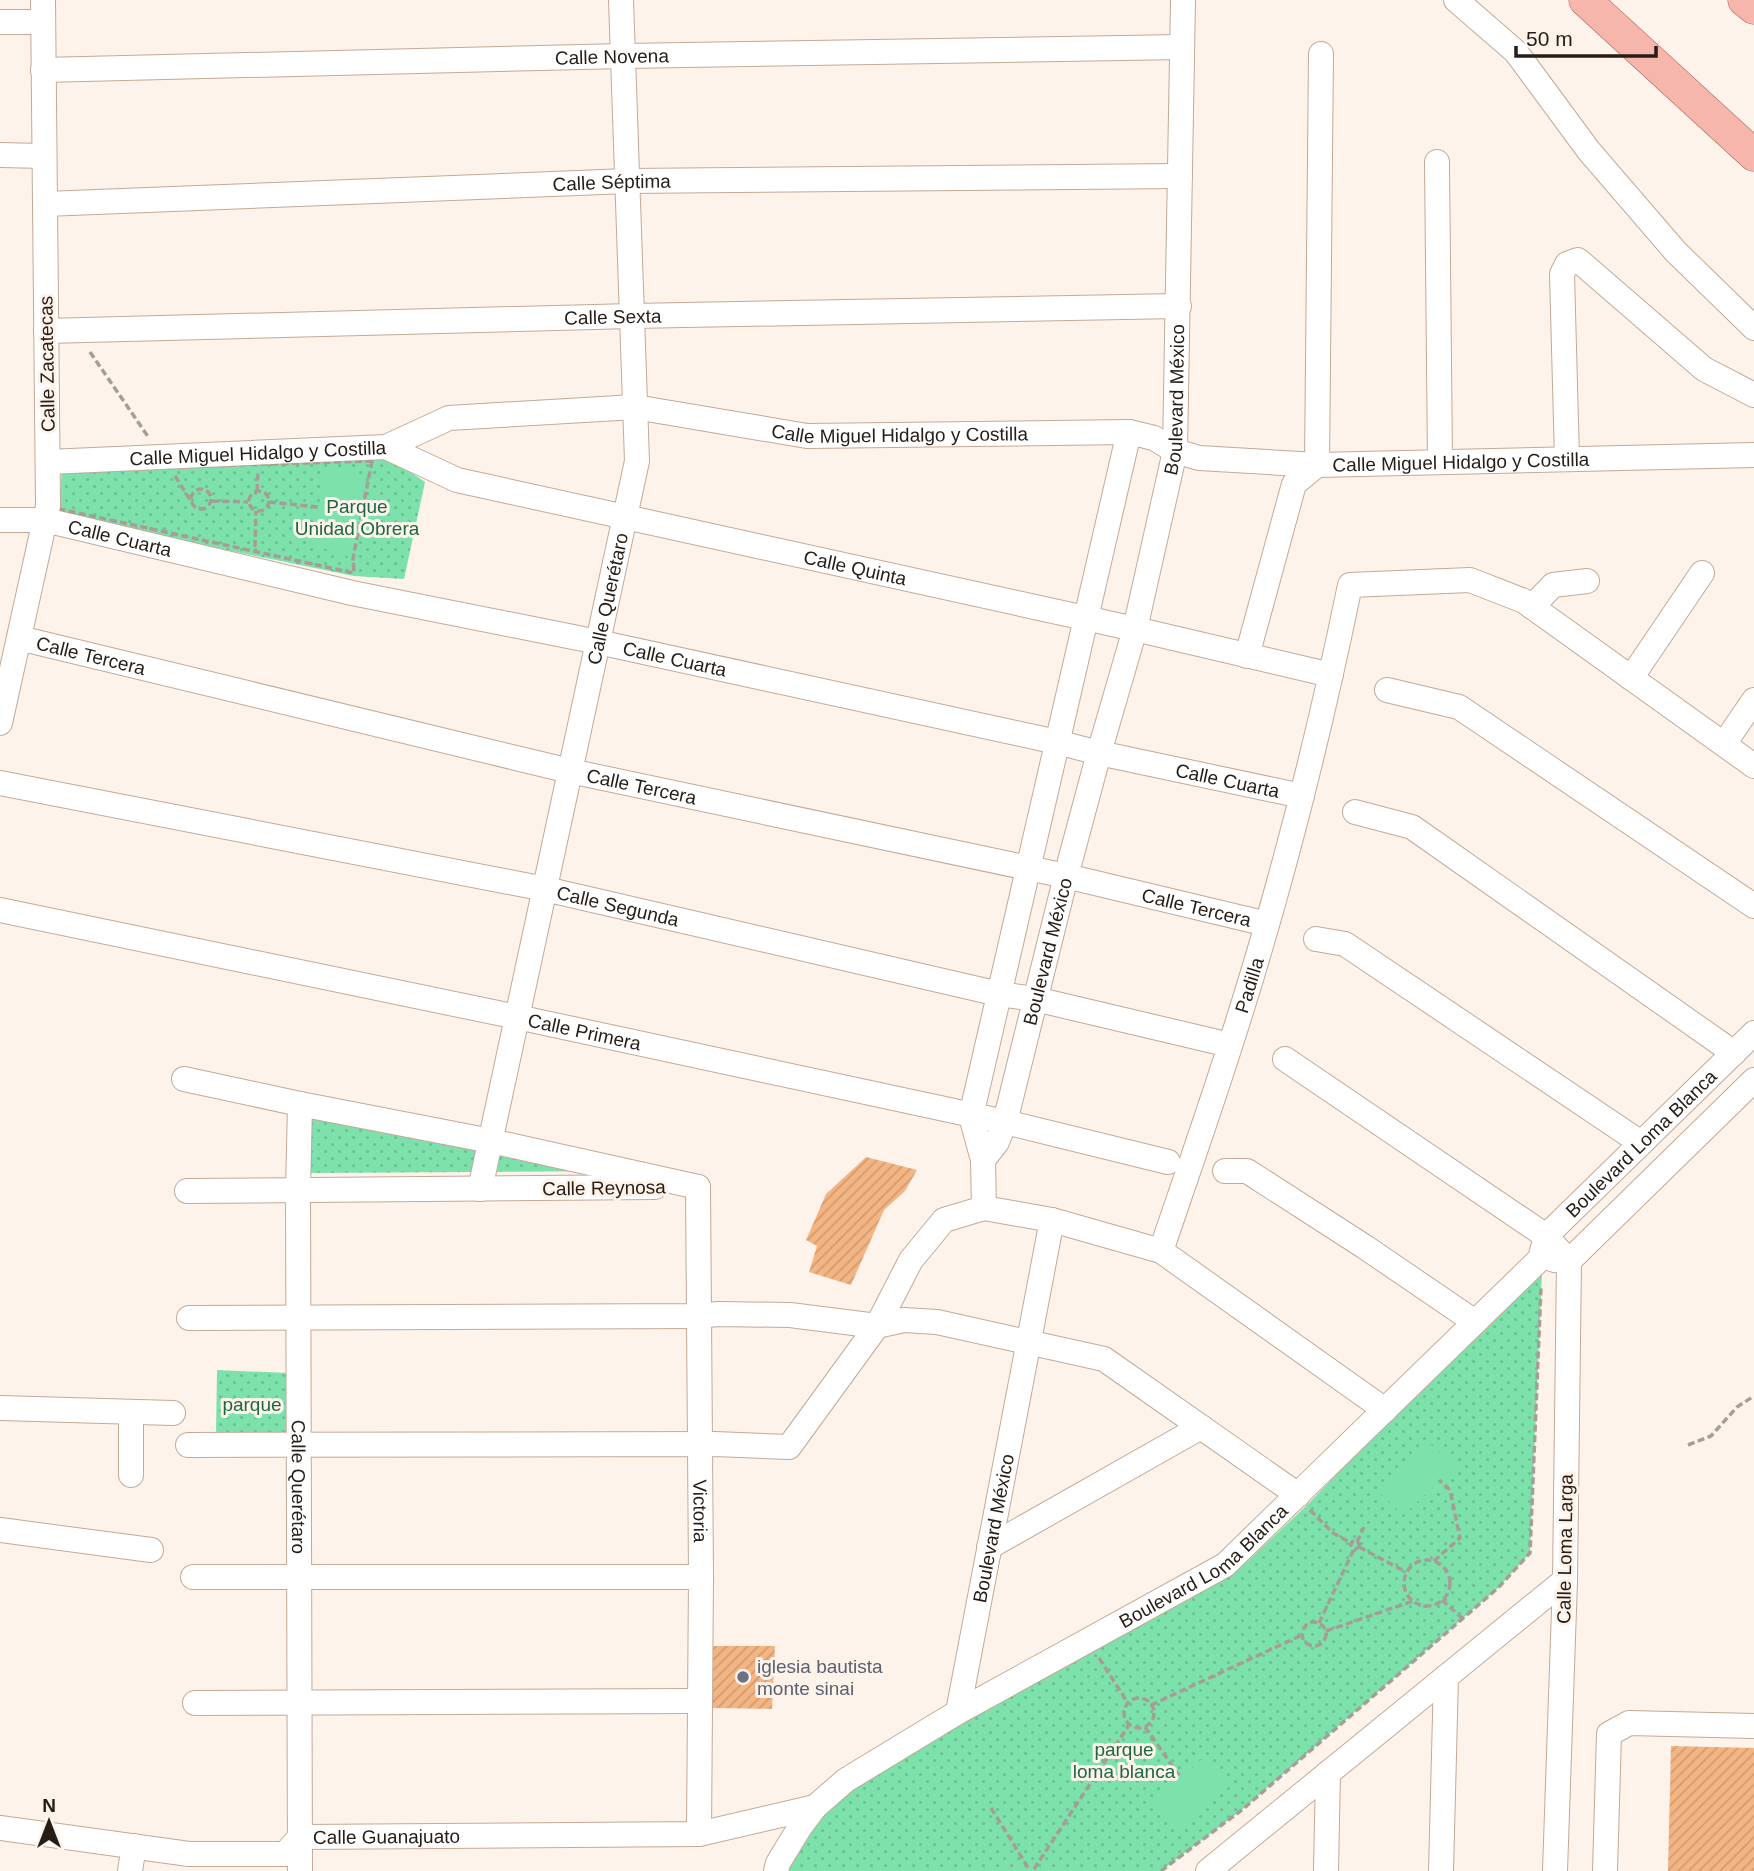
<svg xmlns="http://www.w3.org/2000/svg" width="1754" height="1871" viewBox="0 0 1754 1871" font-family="Arial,sans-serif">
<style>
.park{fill:url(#park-dots)}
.garden{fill:#7de1ac}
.building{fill:url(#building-hatch)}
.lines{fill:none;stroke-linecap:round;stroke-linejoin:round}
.minor-casing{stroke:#c3a996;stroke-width:26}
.major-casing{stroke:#a96154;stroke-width:33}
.path{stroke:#a89d96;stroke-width:3.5;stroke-dasharray:7 3.5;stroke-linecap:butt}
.minor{stroke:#fff;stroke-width:24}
.major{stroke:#f6b6ac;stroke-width:32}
.worship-dot{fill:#6b7280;stroke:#fef3eb;stroke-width:2.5}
.labels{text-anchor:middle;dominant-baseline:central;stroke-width:6;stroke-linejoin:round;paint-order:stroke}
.street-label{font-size:19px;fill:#261d16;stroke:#fef3eb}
.park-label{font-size:19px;fill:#1d6745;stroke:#fef3eb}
.worship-label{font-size:19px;fill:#5b616d;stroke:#fef3eb;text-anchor:start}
</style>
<defs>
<pattern id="park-dots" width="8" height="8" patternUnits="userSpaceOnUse" patternTransform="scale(1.75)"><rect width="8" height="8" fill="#7de1ac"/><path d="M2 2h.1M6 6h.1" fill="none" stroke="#6cc193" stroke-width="1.8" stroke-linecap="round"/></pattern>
<pattern id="building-hatch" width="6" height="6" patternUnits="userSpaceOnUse" patternTransform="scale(1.75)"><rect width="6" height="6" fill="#f4b584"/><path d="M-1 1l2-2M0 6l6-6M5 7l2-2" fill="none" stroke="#d19b71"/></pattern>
</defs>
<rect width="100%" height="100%" fill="#fef3eb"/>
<g class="park">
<polygon points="387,456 425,482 404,579 354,576 202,545 59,513 62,466"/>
<polygon points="310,1114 606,1171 309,1173"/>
<polygon points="1542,1273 1530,1553 1498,1588 1243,1809 1161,1871 788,1871 793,1858 821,1814 861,1778 1235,1573 1308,1504 1530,1274"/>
<polygon points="217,1370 288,1373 288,1435 216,1435"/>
</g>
<g class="garden">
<polygon points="327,466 365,476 353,558 311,544"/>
<polygon points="1429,1443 1456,1467 1403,1515 1379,1492"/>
<polygon points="1203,1758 1228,1787 1177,1831 1154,1802"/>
</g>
<g class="building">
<polygon points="866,1157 917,1170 905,1191 884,1210 851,1285 809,1272 817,1246 806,1240 826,1194"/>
<polygon points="713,1646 775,1646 772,1709 713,1708"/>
<polygon points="1671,1746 1754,1748 1754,1871 1668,1871"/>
</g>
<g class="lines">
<g class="minor-casing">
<g id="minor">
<polyline points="1456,0 1516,52 1589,151 1676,252 1754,328"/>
<polyline points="0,22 43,22"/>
<path id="s1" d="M43,70L623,56L1181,47"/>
<polyline points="0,155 44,156"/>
<polyline points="1437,162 1440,462"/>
<path id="s2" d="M45,204L628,181L1180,176"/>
<path id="s3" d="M46,331L632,316L1179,306"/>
<path id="s4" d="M386,447L457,480L1135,629L1331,675"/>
<polyline points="1567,459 1562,274 1567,264 1578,260 1704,369 1754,395"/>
<path id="s5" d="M48,462L386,447L449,418L635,407L807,436L1129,432L1154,438L1175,451L1199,458L1317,465L1754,455"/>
<path id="s6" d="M0,520H45L352,593L598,642L1057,742L1099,753L1302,796"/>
<polyline points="1532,607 1553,585 1587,581"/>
<path id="s7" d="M19,638L570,771L1066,876L1267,924"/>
<polyline points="1247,656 1294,484 1317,465 1321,54"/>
<polyline points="1631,678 1702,573"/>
<polyline points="1387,690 1459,707 1754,906"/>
<polyline points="0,723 48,506 43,0"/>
<polyline points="1724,744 1754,700"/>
<path id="s8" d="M0,783L545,889L999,994L1035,999L1230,1045"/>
<polyline points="1355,812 1412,827 1734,1053"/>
<path id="s9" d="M0,910L517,1017L1005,1122L1168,1162"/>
<polyline points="1316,939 1345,944 1641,1143"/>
<polyline points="1285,1059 1546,1236 1569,1261 1565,1580 1555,1871"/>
<polyline points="184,1079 300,1104 491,1141 698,1187"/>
<path id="s10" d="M300,1104L298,1191L300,1871"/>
<path id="s11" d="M983,1160L997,1142L1005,1122L1066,876L1099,753L1135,629L1175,451L1183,0"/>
<polyline points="1225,1171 1247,1171 1365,1247 1475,1322"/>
<path id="s12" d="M698,1187L701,1577L699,1834"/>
<path id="s13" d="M480,1189L637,461L621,0"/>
<polyline points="187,1191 655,1187"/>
<polyline points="984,1208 1052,1220 1161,1251 1385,1410"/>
<path id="s14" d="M1161,1251C1184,1183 1208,1115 1230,1046C1279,895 1318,741 1350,585L1470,580L1524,601L1754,766"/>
<polyline points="1554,1260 1569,1261 1754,1080"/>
<polyline points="189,1318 698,1316 718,1314 790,1315 877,1326 904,1320 937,1322 1104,1359 1298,1495"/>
<polyline points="0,1408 173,1413"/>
<polyline points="188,1445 715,1444 789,1447 877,1326 911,1260 944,1220 984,1208 983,1160 971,1116 1129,432"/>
<polyline points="131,1475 131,1412"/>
<polyline points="0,1530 151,1550"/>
<polyline points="989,1547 1201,1427"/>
<polyline points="193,1577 701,1577"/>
<polyline points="195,1703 699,1701"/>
<path id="s15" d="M958,1712L1052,1220"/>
<path id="s16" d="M0,1828L189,1854H285L300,1837L699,1834L815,1807"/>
<polyline points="130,1871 134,1846"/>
<path id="s17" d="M776,1871L778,1863L800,1827L815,1807L846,1780L958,1712L1225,1565L1540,1259L1546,1236L1754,1033"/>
<polyline points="1208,1871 1565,1580"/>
<polyline points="1326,1871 1328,1773"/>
<polyline points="1441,1871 1446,1677"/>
<polyline points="1605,1871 1609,1734 1629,1723 1754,1726"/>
</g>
</g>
<g class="major-casing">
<g id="major">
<polyline points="1585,0 1754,155"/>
<polyline points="1744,0 1754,8"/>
</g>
</g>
<g class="path">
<polyline points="90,352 149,438"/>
<polygon points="372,461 353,558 354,573 55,508 57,470"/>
<polyline points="175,476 191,501"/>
<circle cx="201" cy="499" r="10"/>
<polyline points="257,491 258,473"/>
<circle cx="259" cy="501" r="10"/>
<polyline points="212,501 248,502"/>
<polyline points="269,502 318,507"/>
<polyline points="255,547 256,511"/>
<polyline points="1688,1445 1711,1436 1737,1407 1754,1396"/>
<polyline points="1310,1510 1333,1533 1351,1543"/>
<circle cx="1355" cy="1545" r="4"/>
<polyline points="1357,1542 1364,1527"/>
<polyline points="1359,1547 1406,1572"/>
<circle cx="1427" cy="1583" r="23"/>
<polyline points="1434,1561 1460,1538 1450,1490 1439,1480"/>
<polyline points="1442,1600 1463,1619"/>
<circle cx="1314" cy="1634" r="12"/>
<polyline points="1319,1623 1354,1549"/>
<polyline points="1326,1631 1413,1601"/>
<polyline points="1099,1658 1128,1703"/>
<circle cx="1139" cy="1713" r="15"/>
<polyline points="1151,1705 1302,1635"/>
<polyline points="1145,1727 1180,1777"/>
<polyline points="991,1808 1029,1869"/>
<polyline points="1034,1869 1129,1725"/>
<polyline points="1161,1871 1243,1809 1498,1588 1530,1553 1541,1287"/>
</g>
<use href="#minor" class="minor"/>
<use href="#major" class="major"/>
</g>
<circle class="worship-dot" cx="743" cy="1677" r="7"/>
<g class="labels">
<g class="street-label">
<text stroke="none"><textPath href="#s1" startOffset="569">Calle Novena</textPath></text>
<text stroke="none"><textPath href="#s2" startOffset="567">Calle Séptima</textPath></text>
<text stroke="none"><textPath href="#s3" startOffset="567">Calle Sexta</textPath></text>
<text transform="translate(47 364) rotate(-91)">Calle Zacatecas</text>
<text stroke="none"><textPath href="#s11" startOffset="788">Boulevard México</textPath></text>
<text stroke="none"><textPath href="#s5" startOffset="861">Calle Miguel Hidalgo y Costilla</textPath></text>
<text stroke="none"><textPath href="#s5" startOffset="210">Calle Miguel Hidalgo y Costilla</textPath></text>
<text stroke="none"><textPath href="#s5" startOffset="1428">Calle Miguel Hidalgo y Costilla</textPath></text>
<text stroke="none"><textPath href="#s6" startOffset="122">Calle Cuarta</textPath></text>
<text stroke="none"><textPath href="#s4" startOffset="486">Calle Quinta</textPath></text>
<text stroke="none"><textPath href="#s13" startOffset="604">Calle Querétaro</textPath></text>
<text stroke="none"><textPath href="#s7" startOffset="74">Calle Tercera</textPath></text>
<text stroke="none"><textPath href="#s6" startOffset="690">Calle Cuarta</textPath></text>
<text stroke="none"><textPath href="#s6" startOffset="1256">Calle Cuarta</textPath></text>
<text stroke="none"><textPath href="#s7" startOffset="640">Calle Tercera</textPath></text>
<text stroke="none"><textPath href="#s8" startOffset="630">Calle Segunda</textPath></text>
<text stroke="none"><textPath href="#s7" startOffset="1208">Calle Tercera</textPath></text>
<text stroke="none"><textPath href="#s11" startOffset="220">Boulevard México</textPath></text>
<text stroke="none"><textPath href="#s14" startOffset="280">Padilla</textPath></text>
<text stroke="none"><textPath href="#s9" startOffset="597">Calle Primera</textPath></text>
<text stroke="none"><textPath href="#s17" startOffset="1148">Boulevard Loma Blanca</textPath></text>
<text transform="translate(604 1188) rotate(-1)">Calle Reynosa</text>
<text stroke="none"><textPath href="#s10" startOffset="383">Calle Querétaro</textPath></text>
<text stroke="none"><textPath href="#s12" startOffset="324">Victoria</textPath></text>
<text stroke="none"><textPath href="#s15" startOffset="187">Boulevard México</textPath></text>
<text transform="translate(1565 1549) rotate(-89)">Calle Loma Larga</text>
<text stroke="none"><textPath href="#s17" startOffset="534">Boulevard Loma Blanca</textPath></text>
<text stroke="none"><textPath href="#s16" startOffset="396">Calle Guanajuato</textPath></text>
</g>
<g class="park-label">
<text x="357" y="506">Parque<tspan x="357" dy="22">Unidad Obrera</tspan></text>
<text x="252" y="1404">parque</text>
<text x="1124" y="1749">parque<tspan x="1124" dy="22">loma blanca</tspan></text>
</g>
<g class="worship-label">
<text x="757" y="1666">iglesia bautista<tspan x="757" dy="22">monte sinai</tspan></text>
</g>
</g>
<g transform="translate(49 1822)" stroke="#fef3eb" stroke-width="5" paint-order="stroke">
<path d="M0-5L12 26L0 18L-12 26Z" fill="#261d16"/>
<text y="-10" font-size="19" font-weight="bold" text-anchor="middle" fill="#261d16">N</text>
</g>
<path d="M1516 46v10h140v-10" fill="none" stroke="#261d16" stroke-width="3.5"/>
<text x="1526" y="46" font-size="21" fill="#261d16" stroke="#fef3eb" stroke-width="5" paint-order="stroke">50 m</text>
</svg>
